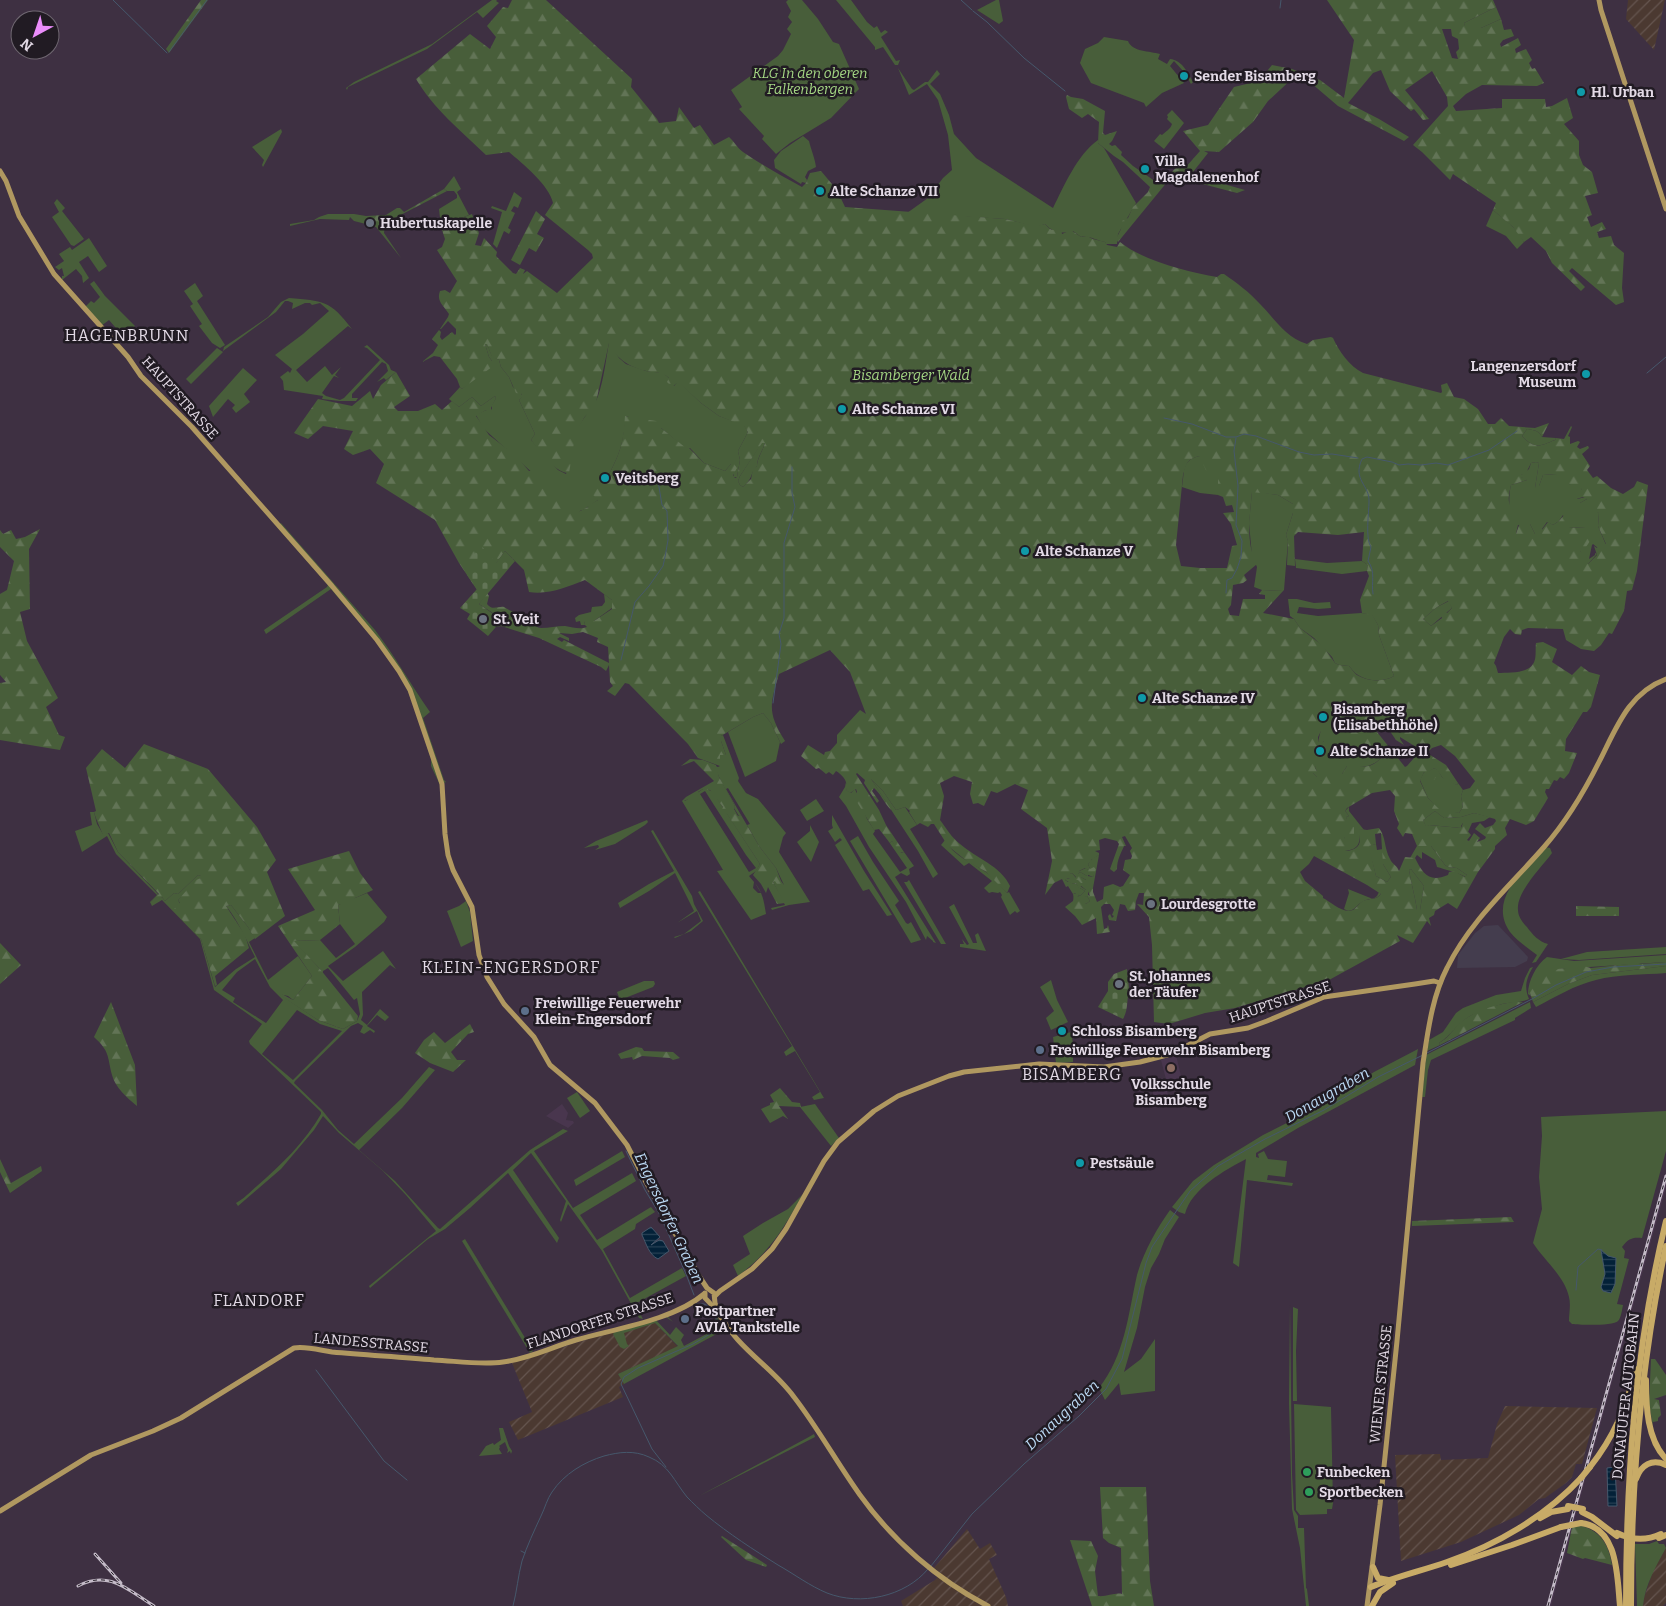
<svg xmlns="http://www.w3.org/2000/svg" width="1666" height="1606" viewBox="0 0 1666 1606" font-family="Bitter,serif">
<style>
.commercial{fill:#443d4e}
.industrial{fill:url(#industrial-furrows)}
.built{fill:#49364e}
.green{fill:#485e3a;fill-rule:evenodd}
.forest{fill:url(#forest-firs);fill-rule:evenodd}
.cemetery{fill:url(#cemetery-stones)}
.water{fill:url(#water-rules);stroke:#46586c}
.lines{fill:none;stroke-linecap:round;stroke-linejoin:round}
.stream{stroke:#46586c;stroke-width:1}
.major{stroke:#b09860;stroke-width:5}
.highway{stroke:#c8ab67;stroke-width:6}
.rail-casing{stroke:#c4bbc8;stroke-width:3}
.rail{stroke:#211b23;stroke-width:1;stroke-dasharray:4;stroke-linecap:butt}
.highway-bridge{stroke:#c8ab67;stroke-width:6}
.culture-dot{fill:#0f9aa8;stroke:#211b23;stroke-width:2}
.worship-dot{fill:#6b7280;stroke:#211b23;stroke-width:2}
.service-dot{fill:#5c6f8a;stroke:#211b23;stroke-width:2}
.education-dot{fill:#8d6e63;stroke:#211b23;stroke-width:2}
.leisure-dot{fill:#2e9e5b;stroke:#211b23;stroke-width:2}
.labels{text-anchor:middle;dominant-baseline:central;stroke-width:5;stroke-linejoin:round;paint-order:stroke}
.park-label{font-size:14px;font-style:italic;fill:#a5d884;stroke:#211b23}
.poi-label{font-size:14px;font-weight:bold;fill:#e3dae6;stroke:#211b23;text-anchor:start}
.street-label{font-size:14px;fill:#e3dae6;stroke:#211b23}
.water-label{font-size:15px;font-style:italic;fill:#bcdaf5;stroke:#211b23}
.quarter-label{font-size:16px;letter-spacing:1px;fill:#e3dae6;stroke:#211b23}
</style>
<defs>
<pattern id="industrial-furrows" width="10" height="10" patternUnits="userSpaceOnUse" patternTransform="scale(1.25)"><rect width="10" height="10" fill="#4b3931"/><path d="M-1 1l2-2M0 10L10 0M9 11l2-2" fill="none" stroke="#65554f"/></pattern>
<pattern id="forest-firs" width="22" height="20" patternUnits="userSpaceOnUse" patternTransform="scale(1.25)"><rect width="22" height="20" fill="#485e3a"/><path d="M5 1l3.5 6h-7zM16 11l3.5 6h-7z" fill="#627456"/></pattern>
<pattern id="cemetery-stones" width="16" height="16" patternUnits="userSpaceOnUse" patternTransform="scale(1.25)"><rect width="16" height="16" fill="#485e3a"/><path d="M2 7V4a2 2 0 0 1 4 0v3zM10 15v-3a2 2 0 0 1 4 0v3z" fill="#627456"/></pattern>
<pattern id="water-rules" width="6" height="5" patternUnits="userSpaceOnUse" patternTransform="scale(1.25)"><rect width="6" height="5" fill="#032138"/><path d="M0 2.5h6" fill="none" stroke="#284155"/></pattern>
</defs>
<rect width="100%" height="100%" fill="#3e3042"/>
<polygon class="commercial" points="1498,925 1528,957 1527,961 1515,967 1457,968 1458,955 1475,933 1484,926"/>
<g class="industrial">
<polygon points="1628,0 1665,0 1654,50 1626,19"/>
<polygon points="653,1321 678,1347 618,1374 624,1384 619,1387 623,1397 518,1440 509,1422 532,1412 512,1363 595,1337"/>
<polygon points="1505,1406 1597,1408 1582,1464 1576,1464 1572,1477 1566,1483 1545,1498 1539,1499 1519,1515 1461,1542 1401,1561 1395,1455 1440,1454 1441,1460 1488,1458 1497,1424"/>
<polygon points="967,1529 980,1549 990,1543 997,1555 989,1559 1006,1597 1008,1606 903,1606 901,1601 935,1580 941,1573 934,1568"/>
<polygon points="1666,1548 1666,1603 1663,1606 1643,1606 1644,1598 1653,1571"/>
</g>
<g class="built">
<polygon points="1176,1055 1181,1076 1180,1080 1175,1086 1168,1087 1161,1060"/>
<polygon points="1163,1078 1168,1095 1168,1106 1167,1108 1154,1107 1152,1081"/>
<polygon points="562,1104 568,1113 566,1120 573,1121 574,1123 568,1128 546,1116"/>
<polygon points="1666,1171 1666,1187 1590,1462 1551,1606 1547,1606"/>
</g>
<g class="green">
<polygon points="492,0 497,0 496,1 499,3 483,18 477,12 427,49 348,87 347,90 346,88 354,82 432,44"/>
<polygon points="788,0 802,0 818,19 833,42 839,44 859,89 831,118 790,143 776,154 762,139 764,136 739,109 742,107 731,90 778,56 783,50 791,34 787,29 792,22 788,17 791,11 786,2"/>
<polygon points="836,0 851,0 867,22 874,28 877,26 881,33 885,30 888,32 881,37 896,61 900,60 898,65 895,65 883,47 875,50 875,47"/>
<polygon points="996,0 999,0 1003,21 999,24 977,10"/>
<polygon points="1496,7 1501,19 1481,28 1465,27 1464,23"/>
<path d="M1104,37L1128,41C1132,52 1150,51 1160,54L1158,59L1167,64L1170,59C1182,60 1188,73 1193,82L1191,84L1184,72L1174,61L1170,66L1184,83L1162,93L1146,107L1144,103L1091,83L1080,63L1085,49L1098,43Z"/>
<path d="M898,68L912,89L914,90L925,82H928L937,70L940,74L930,84L940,94L949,115L954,134L976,158L1053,208C1064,186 1077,155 1098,140V143L1104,148L1136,203L1118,234L1117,244H1106L1105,242C1097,241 1089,235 1081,237L1073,231C1062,234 1053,233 1045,224L1036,227L1005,219L907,213L928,198L943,178L952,170L948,135L938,100L927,84L909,95Z"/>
<path d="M1172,110L1184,123L1164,149L1154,141L1160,134L1162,135C1166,131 1170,130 1172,124L1167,119L1168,117L1167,115Z"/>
<polygon points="281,129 282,132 263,167 262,165 264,160 252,147"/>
<path d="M803,136L809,141C811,150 815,158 816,167L808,171L805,177L807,180L806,183L802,182L801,184L775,168L774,160L781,151Z"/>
<polygon points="454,176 461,189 457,192 469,215 446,224 441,227 439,209 457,198 457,195 454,191 447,191 444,189"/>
<polygon points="514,192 522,198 518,208 514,206 511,211 515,213 508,228 511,230 509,234 504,231 497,248 493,244 502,212 491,208 492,206 506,211"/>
<polygon points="57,199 65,208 62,211 84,239 74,246 71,245 52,217 59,212 54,203"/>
<path d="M1493,210C1505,220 1517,228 1524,242L1517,249L1506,236L1486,226Z"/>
<polygon points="328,214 354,214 366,216 366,224 354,221 350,217 349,220 320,219 290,226 290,224 314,220 319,217"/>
<polygon points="89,238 107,266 99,272 88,256 79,262 89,278 83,283 82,276 76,269 62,280 62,276 64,276 62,268 59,270 55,267 64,261 59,254 70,247 72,250"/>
<polygon points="94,281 105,296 135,326 128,332 125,330 121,334 109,320 101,326 85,307 91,301 94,303 100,297 90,284"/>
<polygon points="195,283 203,296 197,301 225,345 220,348 212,343 199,326 202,324 190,306 193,304 184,291"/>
<path d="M289,298C323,301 330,300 352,329L348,326L296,370L307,382L325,366L332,375L341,367L335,375L339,378L334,376L322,393L326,396L340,400L344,398L380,360L367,348L364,347L367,345L389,365L391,370L396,372L386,380L384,378L377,382L388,371L386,364L382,362L352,394V398H358L356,401H340L322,399L323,396L284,390L283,381L280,377L288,371L290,373L292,369L275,355L303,334L329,311L320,303L312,305L310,303H305L292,309L293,303L288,301H285L276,312L223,351L224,347L268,317L281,302Z"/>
<path d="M609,342L619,358L626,364L646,371L663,373L669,378L674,386L678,381L701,403L719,416L744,425L748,432L738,451L740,460L737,477H734L731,464L725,471L704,463L690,448L686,449L661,428L626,416C623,443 621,452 608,476H595L598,500L583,510H581L578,514L483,428L476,415L486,410L492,412V405L496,398L495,396L481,406L472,397L459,407L449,399L460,387L462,389L492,361L489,357L485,344H487L492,356L499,360L501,367L509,377L513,387L521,393L523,397L519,400L535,434L531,440L558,470L566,474C572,459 570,447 576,432C581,419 595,406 598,396C604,379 606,359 609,342Z"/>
<polygon points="217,348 223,352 191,384 186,379"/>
<polygon points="243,368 257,380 244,394 250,402 236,413 232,408 235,405 228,399 213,417 209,406"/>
<path d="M1527,429C1533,430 1539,430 1542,437L1556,438L1555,440C1540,446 1535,450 1522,436Z"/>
<path d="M762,442L765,443C763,450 757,458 757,466C750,473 753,479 743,487L740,485L738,481L740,476Z"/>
<path d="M1199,456L1218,470V495L1200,493L1182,487C1185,471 1181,461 1199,456Z"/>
<path d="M1536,462L1539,463L1535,488L1541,486H1539L1543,475L1556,474L1563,486L1574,483L1582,489L1577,499L1586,497L1587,499L1580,503L1599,513L1598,526L1606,545L1598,548L1593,544L1592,545L1589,559L1595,555V553L1597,554L1588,564L1580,551L1586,527L1568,528L1563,515L1559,521L1553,525L1547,522L1542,529L1543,534H1535L1530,524L1518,525L1516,534L1512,535C1511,518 1507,501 1511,485L1527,480L1521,477V475L1529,469L1531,463Z"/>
<polygon points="1252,491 1278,495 1293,504 1293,513 1286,535 1288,541 1284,590 1283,591 1262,590 1254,587 1257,567 1252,556 1249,523"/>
<path d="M281,523L375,630C395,656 411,685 430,712L423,718L444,780L446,782L440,785L431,766V758C423,735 417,711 407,689C389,651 357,621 331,589L266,634L264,630L327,587L328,585L277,527Z"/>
<polygon points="1295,559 1327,563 1362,561 1368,565 1367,571 1342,574 1296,568"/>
<polygon points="604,594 612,600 612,608 594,621 584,621 585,625 581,625 580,621 576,622 575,618 579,615 591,612 592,607 602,606 605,602"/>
<path d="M1288,599H1297L1314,603L1330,602L1331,608L1318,609L1299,607L1297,613L1318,616L1361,613L1372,614L1378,625L1379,635L1394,676C1384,682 1368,682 1358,675C1354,673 1352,669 1349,666L1339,665L1335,663L1332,657L1314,638L1300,628L1294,619L1290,616Z"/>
<polygon points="1449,601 1452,608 1431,626 1423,619 1437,607"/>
<path d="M1351,710L1354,712V727L1366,753H1376L1382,757C1372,768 1361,768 1347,766L1342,774H1334L1321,781L1313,773L1317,771L1315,768L1316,765L1321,768L1309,757L1305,747L1311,749L1324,741L1318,742L1323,721L1321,716L1322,714L1337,721L1349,719L1345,716L1349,715Z"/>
<polygon points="763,713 771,723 780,742 776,761 745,777 728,732 753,717"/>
<path d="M723,735L739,778L738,781L746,793L758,799L755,796L758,799L786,833L783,837L779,852L810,902L789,905L772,910L771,908L785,905L773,882L775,880L784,885L776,868L759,846L747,825L750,824L728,788L726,789L741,815L739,816L734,808L735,806C728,793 719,780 715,766L718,767L720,766V755H726L721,741V736Z"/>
<polygon points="1434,768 1438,770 1442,777 1457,785 1458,783 1463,790 1461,796 1463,807 1459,813 1440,811 1428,798 1420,780 1424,772 1426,773"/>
<polygon points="871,779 883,791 896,810 905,807 917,825 910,829 938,874 933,878 918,851"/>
<polygon points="846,782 848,787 846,790 851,793 855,789 867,819 875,831 873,834 900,872 907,868 880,829 890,843 892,841 901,853 904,852 914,866 909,869 910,874 907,876 901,873 895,877 936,943 933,942 933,941 927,936 926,940 906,902 869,847 846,806 839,797 845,787"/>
<path d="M703,789H707L713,792L760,864L756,871L749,876L754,882L753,888L758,893H761L755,883C763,893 764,902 766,914L751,920L717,871L723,870L682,801H685ZM705,791L746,855L756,868L749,872L700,794Z"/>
<polygon points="816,799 824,811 807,821 800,810"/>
<path d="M1349,807V811L1364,830L1360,829C1360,843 1360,849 1345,851L1344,836L1350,837L1346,817L1349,816L1345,811Z"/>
<path d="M1435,811L1444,818L1461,817L1474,813L1490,817L1484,821L1472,823L1468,832L1464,828L1463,823L1461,826L1462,836L1459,838L1433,842C1429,838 1428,832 1432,827L1447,830L1461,828L1429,825L1426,827L1423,820Z"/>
<path d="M90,812H94L97,824L103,834L108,833L118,852L159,895L151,902L162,897L165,901L174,893L178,894L198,875L201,876V878L178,900L196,932L201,939L215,987L236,969L255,957C246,940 239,922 226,906L231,905L248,927L255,938L249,942L268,980L298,956L312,976L293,1000L288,996L279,994L318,1020L343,1029L357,1021L360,1014L357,998L354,1000L328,968L323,971V974L320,969L293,941L320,940L336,958L355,944L340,924L338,905L367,893L387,917L384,922L355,947L328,966L343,981L383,951L396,969L390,965L362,992L363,1015L361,1020L367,1025L380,1009L389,1017L385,1021L377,1015L367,1026L375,1031L374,1033L370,1030L364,1034L360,1032L363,1026L358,1023L351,1026L295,1081L294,1083L322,1110L338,1130L354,1144L402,1098L429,1067L435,1070L402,1108L359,1150L395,1181L438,1228L440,1229L530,1150L563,1129L568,1131L534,1151L573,1208L632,1173L636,1181L580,1215L597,1240L651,1207L655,1212L636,1224L635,1229L603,1249L630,1298L682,1268L686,1276L635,1304L643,1319L639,1318L602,1251L568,1204L561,1222L560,1220L566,1201L531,1153L513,1170L559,1238L557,1243L508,1173L470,1208L445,1229L428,1239L370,1288L369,1286L436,1231L406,1195L383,1171L339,1133L323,1116L314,1130L281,1169L238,1206L236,1203C244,1199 250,1192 257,1186C281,1165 305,1142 321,1114V1112L250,1044L249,1041L262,1024L214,990L200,939L162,900L152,906L150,902L157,895L116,854L107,836L82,852L75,831L92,825ZM255,959L270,987L283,1000L266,1023L233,1002L235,998L222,990L237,972ZM297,1010L320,1024L342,1031L293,1080L262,1054Z"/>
<polygon points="832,815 864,871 892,915 887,916 869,889 863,891 835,845 842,840 840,838 835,842 828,831 833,828 832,825"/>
<polygon points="647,820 648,822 645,825 615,844 595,850 599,847 598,845 584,848 596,841"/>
<polygon points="810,825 819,842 811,862 797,842 810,831"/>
<polygon points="653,830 692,896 694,904 703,921 691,931 675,938 674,937 684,934 701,921 697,911 677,923 694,911 675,873 649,891 620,908 618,903 649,884 674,871 651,831"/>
<polygon points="858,836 873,862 899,901 895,905 906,923 908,924 911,922 921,940 911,943 850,841"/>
<path d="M945,840C953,855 970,862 983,870C992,876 1000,885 1007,893L1009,892L1020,911L1017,913L1015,911L1010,915L1001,897L1002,895L1000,892L998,893L992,892L989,893L984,888L992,881L969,863L964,866L941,845Z"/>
<polygon points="1376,844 1377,850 1383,849 1383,864 1391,877 1387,882 1376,876 1368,846"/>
<path d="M1417,846H1431L1445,865L1448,867L1457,868L1467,875L1466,877C1456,872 1447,870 1437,867L1435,860L1422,852V859L1417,855L1415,858H1410Z"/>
<path d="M1545,847L1550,848L1552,853C1542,867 1516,892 1518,910C1518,916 1522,922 1527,927C1532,934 1539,942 1548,944L1536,962L1532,963L1537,955C1528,948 1517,941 1510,932C1487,899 1525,869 1545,847Z"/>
<polygon points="1099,855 1093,888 1091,888 1090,896 1086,887 1086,890 1081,886 1080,888 1085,891 1080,896 1077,894 1078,897 1087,896 1090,901 1086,904 1080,901 1074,900 1073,894 1075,894 1079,889 1076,883 1073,884 1065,880 1066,878 1070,879 1070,874 1072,873 1077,879 1081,879 1081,877 1086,880 1087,876 1080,872 1078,874 1077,872 1086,868 1088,870 1088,876 1093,877 1094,872 1090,869 1088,864 1093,858"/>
<path d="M1411,869L1424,886L1420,910H1417C1415,896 1411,883 1409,870Z"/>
<polygon points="909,880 946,944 941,944 904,882 907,882"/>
<path d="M1348,889L1373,899L1377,896L1379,892L1381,894C1375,901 1369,897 1362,902C1358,904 1356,908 1352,910C1348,911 1348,911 1344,909L1349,893Z"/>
<polygon points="700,891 824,1098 814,1100 812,1097 820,1092 795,1051 786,1056 784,1052 792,1046 698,892"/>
<polygon points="466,901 470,912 473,941 461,947 447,911 459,906"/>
<polygon points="954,904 973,943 977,943 975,935 978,933 986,951 960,947 960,944 964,944 962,939 967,945 969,944 949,907"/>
<polygon points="1666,947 1666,954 1579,960 1561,959 1587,952"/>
<path d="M1666,955V962L1559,969L1529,990L1531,996L1528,994C1528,981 1536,965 1547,957L1574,961Z"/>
<path d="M1666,966V973C1643,975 1618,974 1596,980C1575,985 1555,997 1536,1007L1533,1002L1568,984L1592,975Z"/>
<path d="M1533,967C1526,979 1524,987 1529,999C1520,1003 1511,1002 1502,1004C1492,1007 1482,1011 1472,1015C1458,1022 1452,1035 1439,1043L1440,1045L1427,1051L1429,1040L1443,1032L1456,1013L1463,1008L1496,995L1521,991L1525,978L1530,968Z"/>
<polygon points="1051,980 1057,1000 1068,1022 1051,1030 1046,1018 1054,1011 1040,987"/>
<polygon points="644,981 654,981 655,984 653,987 620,1000 617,992"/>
<polygon points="1530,1002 1531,1008 1515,1018 1515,1020 1431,1060 1428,1070 1425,1097 1422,1097 1426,1055"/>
<polygon points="1071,1032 1075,1054 1073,1055 1073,1062 1056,1063 1053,1037"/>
<path d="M1418,1049L1415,1065L1298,1128L1256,1153V1157L1259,1158L1258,1154L1264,1151L1268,1159L1287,1161L1285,1177L1268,1175L1267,1180L1293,1183L1292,1186L1247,1180L1239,1267L1233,1263L1246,1159C1225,1170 1191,1189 1185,1214L1179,1212L1172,1207L1193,1181L1214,1165L1263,1135L1322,1105L1374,1072Z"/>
<polygon points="577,1092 590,1111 580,1118 567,1098"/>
<polygon points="815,1104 839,1138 831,1146 800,1107"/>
<path d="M1666,1111V1151L1642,1238C1632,1237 1628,1239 1622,1247L1625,1251L1624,1258L1629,1259L1617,1304L1623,1305C1622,1310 1621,1318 1618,1321C1614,1326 1580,1325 1572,1324L1569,1321C1569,1313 1571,1305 1569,1297C1565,1277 1544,1260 1533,1243L1542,1209L1539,1177L1542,1136L1541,1117Z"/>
<polygon points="622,1151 625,1157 576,1186 574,1180"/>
<path d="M803,1194C784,1228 769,1253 738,1276L733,1265L750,1254L743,1236L763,1223L788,1209Z"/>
<path d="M1170,1210L1179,1217L1165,1239L1159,1254L1151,1268L1145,1287L1137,1328L1124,1372L1141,1359L1155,1339V1391L1121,1395L1119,1383L1105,1400L1099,1388C1125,1355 1128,1315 1137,1275C1144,1251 1156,1230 1170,1210Z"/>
<polygon points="465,1239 533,1351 530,1353 462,1241"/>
<polygon points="1290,1305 1292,1474 1294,1510 1298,1516 1298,1528 1304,1528 1306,1588 1307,1589 1309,1606 1306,1606 1300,1548 1292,1509 1289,1403"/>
<polygon points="1293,1307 1298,1309 1296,1351 1297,1401 1293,1401"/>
<polygon points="667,1316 673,1322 666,1317 656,1320 670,1335 676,1327 684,1335 681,1340 684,1346 714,1330 716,1326 714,1320 718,1318 724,1330 624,1384 618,1374 678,1346 655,1323 624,1333 627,1344 629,1346 624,1349 620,1347 613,1334 615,1331"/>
<polygon points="1294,1404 1331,1407 1333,1503 1332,1509 1327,1509 1327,1514 1300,1515 1296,1510"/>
<polygon points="499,1428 503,1428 509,1446 512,1451 511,1454 510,1451 507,1453 508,1450 505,1442 499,1446 500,1447 499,1449 502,1454 479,1456 486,1446 493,1443 494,1445 501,1440"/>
<polygon points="814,1434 815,1437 699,1496 807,1438"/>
<path d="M1657,1541L1659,1544H1664L1666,1548C1656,1566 1645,1585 1643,1606H1637L1635,1544H1649Z"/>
</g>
<g class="forest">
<polygon points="201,0 208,0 169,53 166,49"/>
<path d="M512,0H546L632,79L631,87L657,119L659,123L676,121L679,107L694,128L700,125L714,145L729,137C734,141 737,148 743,152C762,165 781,176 802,187L806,183L810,173L821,171L837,190L845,207L1005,219L1036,226L1045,224C1050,230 1053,232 1061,228L1062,234L1071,230L1081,237L1087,236L1093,239L1105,242L1107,245L1117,247L1120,242C1143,261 1189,272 1217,277L1221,274H1224C1237,283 1249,292 1260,304C1275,319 1285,337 1307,344L1313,340L1331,337L1333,338C1339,351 1349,366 1363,373L1441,393L1442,392L1441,385L1447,383L1454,397L1464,399L1478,409L1488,424H1495L1501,418L1509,426L1535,428L1549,423L1542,437C1539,430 1533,430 1527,429L1522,436C1535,450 1540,446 1555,440L1556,438L1564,439L1571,426L1572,427L1568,436L1570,437V444L1578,441L1580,442L1577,447L1580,449L1588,446L1589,448L1582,454L1590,466L1587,470L1593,478L1597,476L1611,488L1623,494L1634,487L1637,481L1648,485L1637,571L1632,590L1627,591L1624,611L1612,634L1609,633L1601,645L1594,651L1581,649L1566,640L1563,629L1528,628L1522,630L1521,635L1515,634L1510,629L1504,637L1494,663L1496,666L1498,673C1508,672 1527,674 1533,664C1537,659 1535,649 1536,643L1543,642L1557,649L1552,662L1572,675L1581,666L1589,672L1600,675L1591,707L1587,712H1583L1566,739L1565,751L1577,753L1569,773L1564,779L1560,777L1557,781L1554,780L1549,789H1546L1545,792L1548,798L1534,821L1526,825L1510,819L1505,828L1507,835L1495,846V849L1478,872L1457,909L1448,903L1435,911L1434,915L1429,918L1431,926L1427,921L1413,943L1397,935L1400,941L1329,980L1235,1008L1205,1013L1169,1024L1154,1022L1152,945L1149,917L1137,904L1143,905L1144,893H1139L1136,901L1135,910L1128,911L1125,905L1120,904L1116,921L1109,920L1108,916L1110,914L1112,918L1114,916L1112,915L1114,910L1110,904H1104L1101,907L1104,929L1107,928L1108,925L1110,932L1097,934L1096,918L1082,925L1075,916L1065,907L1073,901L1074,896V900L1079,898L1086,904L1090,901L1087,896C1083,898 1079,898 1075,895L1077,893L1073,894L1068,886L1066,887L1062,879L1054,883L1045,895L1052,861L1047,828L1021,809L1028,790L1015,784L997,793L991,791L984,806L978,803L973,804L970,794L972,782L954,776L940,783L944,796L940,820C946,828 952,838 960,844C976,858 1001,866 1010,886L1007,893L985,871L968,862L948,846L934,824H931L928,827L920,823L917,825L909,812L910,811L905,807L896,810L883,791L871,779L891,809V810C884,803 881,794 874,788L872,791L879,801L877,803L864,783L865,780L857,773L856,774L879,810L886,825L904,852L899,853L892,841L890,843L879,829L874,830L854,797L857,792L856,789L850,793L846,790C849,783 843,775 836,771L833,775L829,772L826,774L819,768L816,769L801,756L808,745L824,755L825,752L830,751L837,743V735L860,710L866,714L850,672L830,650L779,674C770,705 767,712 785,741L781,744L771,723L763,713L753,717L721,736V741L726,755H720V766L698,758L688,744L629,684L625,683L615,696L607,691L613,686L610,682L609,665L606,671L601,667L539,638L501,626L496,627L502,619L479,604L487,593L489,596L487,604C492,611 498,606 504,607C511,612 519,613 525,618C531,622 534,627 541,628C549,628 557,626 565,626C573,627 579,630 587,627L585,625L584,621H594L612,609V600L585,580C567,587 549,595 529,592L524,570L505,551L477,590L459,563L435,520L376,483L384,464L370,449L353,455L344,449L353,431L323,426L308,439L294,433L318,399L352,406L370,391L373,399L381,385L396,372L410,396L394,407L398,411H418L435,404L442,410L452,401L459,407L472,397L481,406L495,396L496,398L491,408L494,415L489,414L486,410L476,416L489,435L516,456L529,471H532L578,513L580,511L588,507L589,503L591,504L598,500L590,492L591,484L593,483L595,476H608C621,452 623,443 625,416L656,421L661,425V428L686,448H689L704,463L725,471L731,464H734L737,468L733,475L735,478L737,477L740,460L738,451L748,432L744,426L719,416L701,403L678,382L672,387L667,382L669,378C662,372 659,373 651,372C633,369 616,360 609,343L595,407C592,413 587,413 584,418C573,435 573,453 569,473C556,474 539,450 531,440L535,434L519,400L522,397V394L516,393L509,377L501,367L499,360L492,357L487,344H485L489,357L492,361H496V364L462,389L460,387L457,379L440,357L434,356L422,362L433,353L438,345L432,339L439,330L441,332L440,337L442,340L452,332L455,335L456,334V329L448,321L441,329H440L448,317L449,314C444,306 436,301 440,291L445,290L450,293L457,281L437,250L442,247L445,239L441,227L446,224L472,214L479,233L475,245L481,246L484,238L497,252L496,256L513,273L516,274L520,268L525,270L523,274L527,271L557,293L593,258L592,254L588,250L545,215L553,203C550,186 522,163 509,152L486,155C461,131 433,108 416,79L470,34L490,49L496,37L487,26L503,7L508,8ZM762,443H765C763,450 757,459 757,466L753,469L751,479L743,487L740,485L738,481L740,476ZM1199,456L1206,470L1213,472L1218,471V495L1223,497L1226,506L1232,505L1234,512L1223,513L1231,524L1237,545L1232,546L1227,568H1200L1181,566L1176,545L1183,475C1187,463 1186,460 1199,456ZM1536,462L1539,463L1535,488L1538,499L1543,501L1550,496L1546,484L1539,486L1543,475L1556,474L1557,484L1560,486L1561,484L1564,490L1570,484H1574L1577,488L1582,489L1575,496L1576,499L1583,497L1587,499L1580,503L1581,509L1599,513L1598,526L1606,544L1603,543L1599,545L1597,548L1594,546L1597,555L1588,564L1586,556L1580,551L1584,550L1590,541L1586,527L1569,528L1572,516L1565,514L1559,521L1553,525L1548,522L1541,531L1542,534H1535L1530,524L1520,522L1516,534H1512C1518,516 1513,517 1509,502C1508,496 1510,490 1511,485L1527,480L1526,478L1521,477V475L1526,473L1531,463ZM1252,492L1278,495L1293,504V513L1286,535L1288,541L1287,565L1295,566L1294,536L1298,532L1338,535L1364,532L1362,561L1368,565L1367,571L1369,576L1360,600L1362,613L1372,615L1378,625L1379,635L1394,676C1384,682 1368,682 1357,675C1354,673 1352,669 1349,666L1339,665L1335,663L1323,646L1300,628L1294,619L1263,613L1283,591L1262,590L1259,594L1265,595V599H1243L1239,616L1230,615L1228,609L1231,605L1233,585L1243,583L1247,580L1244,575L1257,564C1245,543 1250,515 1252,492ZM1448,601L1452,608L1447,613L1444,611L1440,613L1442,618L1431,626L1423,619L1437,607ZM583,632L598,638L597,642L608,647L609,663L564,640L562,642L557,639L560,637L569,641V638L559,633L572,634ZM1351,710L1354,712V725L1349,731L1360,748L1366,754L1376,753L1382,757C1373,767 1364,769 1353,764L1347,766L1342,774L1328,773L1321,781L1320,777H1317L1313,773L1319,774L1315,768L1316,766L1323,771L1326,767L1323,765L1321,767L1320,762L1310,757L1306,748L1308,750C1316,749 1323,745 1325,737L1323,736L1319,742H1318V737L1326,721L1322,720V714H1323L1322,716L1323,717L1326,715L1327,718H1330L1335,722L1342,719L1347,724L1350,721L1345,716L1350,714ZM1385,724L1396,740L1404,745L1400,739V737L1421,750L1407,766L1405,767L1377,732V727ZM1441,745L1455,756L1475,781L1470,788L1463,790L1461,796L1463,807L1459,813L1455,812L1452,808L1448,810H1440L1428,798L1420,781L1424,772L1434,780L1436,777L1429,772L1434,768C1439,771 1439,773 1442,777C1446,781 1452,783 1457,785L1458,783L1446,765L1427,753L1432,748ZM1390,790L1395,796L1394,811L1399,824L1397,828L1403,837L1405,833L1412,834L1417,846H1431L1445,865L1448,867L1457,868L1467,875L1465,877L1454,871L1449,872L1448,875C1429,883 1423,874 1415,858L1405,857L1399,871C1397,865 1392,864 1390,859C1384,848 1386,837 1379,828L1367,830L1360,829L1358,831C1363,844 1358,850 1345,851L1346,842L1344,837H1350L1354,835V827L1349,825L1346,817L1349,816L1345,811L1347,808L1372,793ZM1435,811L1444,818L1461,817L1474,813L1495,819L1496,821L1493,825L1485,828L1480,823L1475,829L1486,837L1485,839L1477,842L1480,838L1474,833L1469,841L1467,840L1471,835L1465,828L1467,825L1466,822L1461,820L1460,822L1463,823L1461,828L1429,825L1426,826L1423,820ZM1381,833L1383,864L1391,877L1387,882L1376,876L1369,846L1376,844L1375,834ZM1125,836L1132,848L1130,851L1132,856L1131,859L1125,860L1123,870L1130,875L1123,886L1120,887L1113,884L1104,887L1103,899L1097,902L1093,892V888H1091L1089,892L1090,896L1088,895V885H1086V890L1080,886V888L1085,891L1080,896L1078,895L1081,891L1076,883L1073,884L1069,881L1068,882L1065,880L1067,878L1073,880L1070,874L1072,873L1076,877L1075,880H1078L1081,883H1083L1081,877L1088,881L1087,876L1080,872L1078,874L1079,871L1085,868L1088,870L1085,872L1086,874L1093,877L1096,869L1094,867L1090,869L1088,864L1090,862L1095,865L1091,860L1099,855V853L1095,851L1100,850L1099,840L1105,838L1117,841L1119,844L1110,869L1114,872L1117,869C1117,860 1121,853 1124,846H1126L1122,837ZM1314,856L1367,885L1381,894C1376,900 1373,898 1366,900C1360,901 1358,907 1353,910C1343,914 1331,902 1323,898V896L1305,881L1300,872L1309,864ZM1411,869L1424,886L1420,910H1417C1415,896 1411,883 1409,870Z"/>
<path d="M1327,0H1493L1496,7L1464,23L1465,26L1478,22L1481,28L1501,19L1504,30L1511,29L1514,36L1503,40L1500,44L1501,47L1518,38L1521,45L1515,49L1516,53L1526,49L1532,60L1529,63L1532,69L1535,68L1544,83L1537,86L1482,85L1466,94L1453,106L1456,111L1502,108V99H1545L1546,107L1552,106L1567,98L1573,118L1564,124L1579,141V155L1583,165L1592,172L1598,193L1585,196L1592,215L1587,217L1591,227L1602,222L1606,229L1597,232L1599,238L1611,236L1614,245L1624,253L1622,288L1624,302L1616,305L1572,268L1569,271L1585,287L1581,291L1552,263L1546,251L1531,237L1524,242L1513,227L1493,210L1496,203L1453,174L1450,180L1422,152L1413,145L1448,106L1447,97L1432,71L1405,90L1429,119L1423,120L1414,109L1411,111L1390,91L1381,70L1373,73L1348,103L1379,119L1409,137L1404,141L1338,106L1311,83L1297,75L1295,76L1268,101L1253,122L1219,152L1204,151L1208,153L1193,172L1195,176L1245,190L1237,193L1172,176L1118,242L1116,239L1121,229L1122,221L1128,218L1133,207L1148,192L1150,187L1123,162L1114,156L1098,143L1099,122L1088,114L1082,118L1069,109L1066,97L1067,95L1071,97L1083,99L1105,111L1103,133L1105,135L1117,131L1112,141L1109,144L1112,146L1115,145L1122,152L1121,155L1133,166L1159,184L1177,167L1185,168L1200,151L1183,131L1208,125L1234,87L1259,81L1272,65L1292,69L1320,80L1344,98L1354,40ZM1442,29H1451L1452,36L1458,39L1459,49L1456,52L1458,59L1452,58Z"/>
<polygon points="444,189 447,191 385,223 384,233 401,258 376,227 366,224 366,216 386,215 397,208 400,208 404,212"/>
<polygon points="536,211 545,219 537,234 544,238 536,252 529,248 520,265 511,260"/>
<polygon points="40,529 29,549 30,609 20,612 27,641 58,698 46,707 59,735 65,737 60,750 0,740 0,683 6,682 0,675 0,594 7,590 14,561 0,547 0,530 3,534 11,530 16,539 25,537"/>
<path d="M144,744L208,769L257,827L276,860L267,872L285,916L255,939L248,927L231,905L226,906L245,935L249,948L215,976L217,985L215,986L201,939L173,910L180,903L178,900L196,880L201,878V876L198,875L178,894L174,893L165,901L162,897L152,904L151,902L159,894L118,852L109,833L103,835C100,827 96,820 94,812L96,811L86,768L102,749L125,768Z"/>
<polygon points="690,759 703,760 716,765 719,777 735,806 734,809 738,816 741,815 759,846 776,868 781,881 784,885 780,889 775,881 773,882 785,903 777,904 768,887 766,893 761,884 753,875 760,864 727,814 722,810 723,807 710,790 703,789 698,792 698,795 684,801 682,801 686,797 714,781 694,761 681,766"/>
<polygon points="349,851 360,873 373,890 355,898 353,903 348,907 341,904 338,905 340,924 320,940 294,941 320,969 358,1016 357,1021 343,1029 318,1020 278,994 280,993 293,1000 312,976 278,926 315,910 288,869"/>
<polygon points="1576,906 1619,907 1619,916 1576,916"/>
<polygon points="0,943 21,965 0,984"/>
<polygon points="1547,962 1555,971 1558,969 1583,966 1591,968 1638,963 1641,964 1666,962 1666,966 1592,975 1568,984 1533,1002 1529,990 1539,969"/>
<path d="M111,1002L135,1065L137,1106C127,1098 115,1087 112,1075C107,1055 110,1052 94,1037Z"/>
<path d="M1513,1002H1523L1440,1045L1439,1043C1448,1038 1452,1031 1459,1024C1473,1011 1495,1005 1513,1002Z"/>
<polygon points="470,1024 474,1032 468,1034 451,1052 457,1060 466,1060 453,1072 430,1063 415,1053 424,1040 434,1032 445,1043"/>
<polygon points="636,1047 642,1048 644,1051 673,1052 680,1058 673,1060 670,1058 642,1056 633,1060 632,1057 621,1059 618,1054"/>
<polygon points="780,1088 792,1102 800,1103 801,1107 779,1106 788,1119 783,1116 770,1123 761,1109 770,1105 770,1103 774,1102 770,1095"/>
<polygon points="0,1159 11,1183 41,1166 42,1171 10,1193 0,1172"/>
<polygon points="1511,1217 1514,1222 1412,1226 1412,1221"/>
<polygon points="1651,1359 1655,1359 1666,1375 1666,1395 1654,1399 1659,1400 1661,1415 1658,1418 1658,1421 1653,1422 1653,1426 1649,1404"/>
<path d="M1100,1487H1146L1150,1581L1154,1606H1092L1070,1540L1091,1541L1098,1556L1095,1571L1098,1596C1107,1597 1115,1592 1122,1594L1121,1548L1109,1543L1103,1538Z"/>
<path d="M1582,1526C1602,1532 1609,1546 1612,1565L1585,1558L1583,1559L1567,1553L1572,1527Z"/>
<polygon points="722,1536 767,1565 766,1567 746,1560 721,1537"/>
</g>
<g class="cemetery">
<polygon points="479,543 496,563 505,551 515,561 479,604 502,620 488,636 467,619 470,614 460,608 477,589 467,575"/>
<path d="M1127,969L1129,988H1130C1126,999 1129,1009 1123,1019L1098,1007L1108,991V982L1114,974Z"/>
</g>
<g class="water">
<path d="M651,1227L660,1237L651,1245L659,1240L663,1241L669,1251L658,1259C649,1255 646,1243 642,1235V1233Z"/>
<polygon points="1601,1250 1608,1256 1616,1258 1615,1284 1611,1293 1603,1291 1601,1287 1605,1274"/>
<polygon points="1615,1467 1617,1506 1608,1506 1607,1468"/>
</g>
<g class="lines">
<g class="stream">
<polyline points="113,0 167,53"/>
<polyline points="961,0 972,10"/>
<polyline points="1280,8 1281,0"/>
<polyline points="973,11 987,22 1024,58 1065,91"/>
<polyline points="169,52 207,0"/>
<polyline points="1647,373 1666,357"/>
<polyline points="1164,418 1192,424 1226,437 1236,437 1244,434 1256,436 1299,452 1314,455 1332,454 1358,458"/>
<polyline points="1226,593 1227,580 1232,578 1237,569 1241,557 1242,541 1236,525 1238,486 1234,451 1236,438"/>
<path d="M1373,594C1371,582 1376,572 1368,561L1371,547C1365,539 1369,512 1369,502C1370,485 1352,480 1362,459L1367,457L1392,462L1399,465L1408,464L1421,465L1436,463L1448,465L1489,450L1517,431"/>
<polyline points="621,660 635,602 649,586 663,566 665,557 668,540 667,511 662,505 657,475"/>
<polyline points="773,703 781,644 779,634 784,618 784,543 795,507 792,493 792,467"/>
<polyline points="1427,1053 1532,999 1556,985 1586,972 1613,967 1666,964"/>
<polyline points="626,1151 645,1190 660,1215 686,1274 694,1295"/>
<polyline points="1576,1290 1578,1267 1598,1249 1602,1250"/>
<polyline points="316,1370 384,1461 407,1480"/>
<path d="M666,1467L652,1449L621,1384L624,1377L638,1368L693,1344L717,1330C719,1322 713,1307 704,1304C701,1304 698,1304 696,1304"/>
<polyline points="521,1551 525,1553"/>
<polyline points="931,1566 972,1514 1024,1464 1079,1416 1106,1389 1122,1359 1146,1263 1152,1247 1190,1191 1218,1166 1265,1139 1324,1110 1378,1077 1423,1055"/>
<path d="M513,1606C517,1591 518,1576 522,1561C527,1546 534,1531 541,1516C545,1508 547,1499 552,1492C564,1474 584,1462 604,1456C619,1452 634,1450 649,1457C669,1465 674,1481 687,1497C693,1503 700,1510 706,1515C729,1534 754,1550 778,1565C794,1574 810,1586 827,1593C860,1606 905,1597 928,1569"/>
</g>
<g class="major">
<polyline points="1599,0 1601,10 1666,209"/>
<polyline points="0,171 6,181 19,216 54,274 128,357 141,376 192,427 332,586 377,640 399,671 410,690 442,784 445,834 448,855 453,870 472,907 479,955 487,977 504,1004 534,1037 550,1065 595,1103 627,1145 646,1182 699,1276 707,1288 714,1293 715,1303 719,1314"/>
<path d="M705,1293V1298C718,1310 726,1327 738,1340C756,1360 778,1375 794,1397C818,1428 837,1463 860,1495C893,1541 938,1580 988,1606"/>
<polyline points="715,1296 720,1291 752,1269 772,1249 786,1229 824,1161 838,1142 874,1111 898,1096 949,1076 964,1072 1039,1064 1104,1067 1140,1062 1171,1054 1210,1034 1248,1028 1267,1021 1324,997 1415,984 1434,981 1440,983"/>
<path d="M0,1511L91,1455L153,1431L181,1418L294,1348C306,1346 319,1350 332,1352C366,1355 400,1357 434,1360C456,1361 481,1365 503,1362C528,1359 552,1347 576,1340C614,1329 674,1320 704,1294"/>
<path d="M1367,1606L1380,1505L1397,1341L1423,1063C1428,1031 1432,997 1447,968C1470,921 1510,886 1544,847C1566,822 1584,792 1599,762C1616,729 1628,693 1666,679"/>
</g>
<g class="highway">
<path d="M1646,1380C1646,1407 1647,1439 1666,1459"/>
<path d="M1590,1467C1613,1438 1628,1405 1635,1369"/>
<path d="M1636,1479C1641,1465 1652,1458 1666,1465"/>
<polyline points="1582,1512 1592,1517 1617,1536"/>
<polyline points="1540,1518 1551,1512 1568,1509"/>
<path d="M1581,1523C1619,1528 1617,1578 1620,1606"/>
<polyline points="1659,1538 1666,1535"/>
<polyline points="1451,1565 1512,1545 1561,1527"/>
<polyline points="1373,1567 1378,1578 1388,1580"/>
<path d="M1371,1587C1395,1577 1421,1571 1447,1562C1496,1545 1545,1517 1581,1478"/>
<polyline points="1372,1606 1380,1592 1393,1583"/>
<path d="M1626,1606C1626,1477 1635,1348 1666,1221"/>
<path d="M1631,1606C1631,1484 1640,1365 1666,1246"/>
</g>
<g class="rail-casing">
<g id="rail">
<polyline points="95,1554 121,1583"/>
<path d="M78,1586C109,1569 129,1591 154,1606"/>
<polyline points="1548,1606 1666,1176"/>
</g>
</g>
<use href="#rail" class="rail"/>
<g class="highway-bridge">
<polyline points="1581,1478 1590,1467"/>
<polyline points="1568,1506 1583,1509"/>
<polyline points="1561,1527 1581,1523"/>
<path d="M1617,1533C1631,1540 1646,1541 1661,1534"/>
</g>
</g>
<g class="culture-dot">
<circle cx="1184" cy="76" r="5"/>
<circle cx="1581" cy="92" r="5"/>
<circle cx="1145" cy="169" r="5"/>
<circle cx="820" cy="191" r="5"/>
<circle cx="1586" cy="374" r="5"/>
<circle cx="842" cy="409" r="5"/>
<circle cx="605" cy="478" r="5"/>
<circle cx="1025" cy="551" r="5"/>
<circle cx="1142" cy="698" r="5"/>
<circle cx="1323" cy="717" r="5"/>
<circle cx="1320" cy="751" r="5"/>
<circle cx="1062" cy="1031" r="5"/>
<circle cx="1080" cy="1163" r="5"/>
</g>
<g class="worship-dot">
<circle cx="370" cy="223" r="5"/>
<circle cx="483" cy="619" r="5"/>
<circle cx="1151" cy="904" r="5"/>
<circle cx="1119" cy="984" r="5"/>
</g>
<g class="service-dot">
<circle cx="525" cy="1011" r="5"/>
<circle cx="1040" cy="1050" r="5"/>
<circle cx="685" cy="1319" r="5"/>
</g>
<circle class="education-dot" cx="1171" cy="1068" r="5"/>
<g class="leisure-dot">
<circle cx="1307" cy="1472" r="5"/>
<circle cx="1309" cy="1492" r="5"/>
</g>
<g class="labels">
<g class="park-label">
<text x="810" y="73">KLG In den oberen<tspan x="810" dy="16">Falkenbergen</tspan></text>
<text x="911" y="375">Bisamberger Wald</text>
</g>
<g class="poi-label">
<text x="1194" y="76">Sender Bisamberg</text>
<text x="1591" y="92">Hl. Urban</text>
<text x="1155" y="161">Villa<tspan x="1155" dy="16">Magdalenenhof</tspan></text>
<text x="830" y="191">Alte Schanze VII</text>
<text x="380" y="223">Hubertuskapelle</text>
<text x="1576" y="366" text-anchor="end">Langenzersdorf<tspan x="1576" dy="16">Museum</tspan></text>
<text x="852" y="409">Alte Schanze VI</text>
<text x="615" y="478">Veitsberg</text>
<text x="1035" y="551">Alte Schanze V</text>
<text x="493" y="619">St. Veit</text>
<text x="1152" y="698">Alte Schanze IV</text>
<text x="1333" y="709">Bisamberg<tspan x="1333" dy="16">(Elisabethhöhe)</tspan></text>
<text x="1330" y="751">Alte Schanze II</text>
<text x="1161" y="904">Lourdesgrotte</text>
<text x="1129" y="976">St. Johannes<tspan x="1129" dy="16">der Täufer</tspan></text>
<text x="535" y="1003">Freiwillige Feuerwehr<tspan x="535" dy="16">Klein-Engersdorf</tspan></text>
<text x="1072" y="1031">Schloss Bisamberg</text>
<text x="1050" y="1050">Freiwillige Feuerwehr Bisamberg</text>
<text x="1171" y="1084" text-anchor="middle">Volksschule<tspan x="1171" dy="16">Bisamberg</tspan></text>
<text x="1090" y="1163">Pestsäule</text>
<text x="695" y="1311">Postpartner<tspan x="695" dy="16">AVIA Tankstelle</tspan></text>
<text x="1317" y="1472">Funbecken</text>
<text x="1319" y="1492">Sportbecken</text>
</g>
<g class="street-label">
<text transform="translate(180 398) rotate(48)">HAUPTSTRASSE</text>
<text transform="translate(1280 1002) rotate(-18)">HAUPTSTRASSE</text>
<text transform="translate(600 1321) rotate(-18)">FLANDORFER STRASSE</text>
<text transform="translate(371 1343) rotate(5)">LANDESSTRASSE</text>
<text transform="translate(1381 1384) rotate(-84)">WIENER STRASSE</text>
<text transform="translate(1626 1396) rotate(-84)">DONAUUFER AUTOBAHN</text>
</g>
<g class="water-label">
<text transform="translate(1327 1095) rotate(-30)">Donaugraben</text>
<text transform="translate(669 1218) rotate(65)">Engersdorfer Graben</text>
<text transform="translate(1062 1415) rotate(-43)">Donaugraben</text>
</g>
<g class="quarter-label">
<text x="127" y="335">HAGENBRUNN</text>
<text x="511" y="967">KLEIN-ENGERSDORF</text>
<text x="1072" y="1074">BISAMBERG</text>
<text x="259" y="1300">FLANDORF</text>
</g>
</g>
<g transform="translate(35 35) rotate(220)"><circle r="24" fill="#211b23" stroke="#6f6771"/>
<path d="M0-4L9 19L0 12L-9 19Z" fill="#eb8dfb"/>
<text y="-8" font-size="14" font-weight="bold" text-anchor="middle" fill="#e3dae6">N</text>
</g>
</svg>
